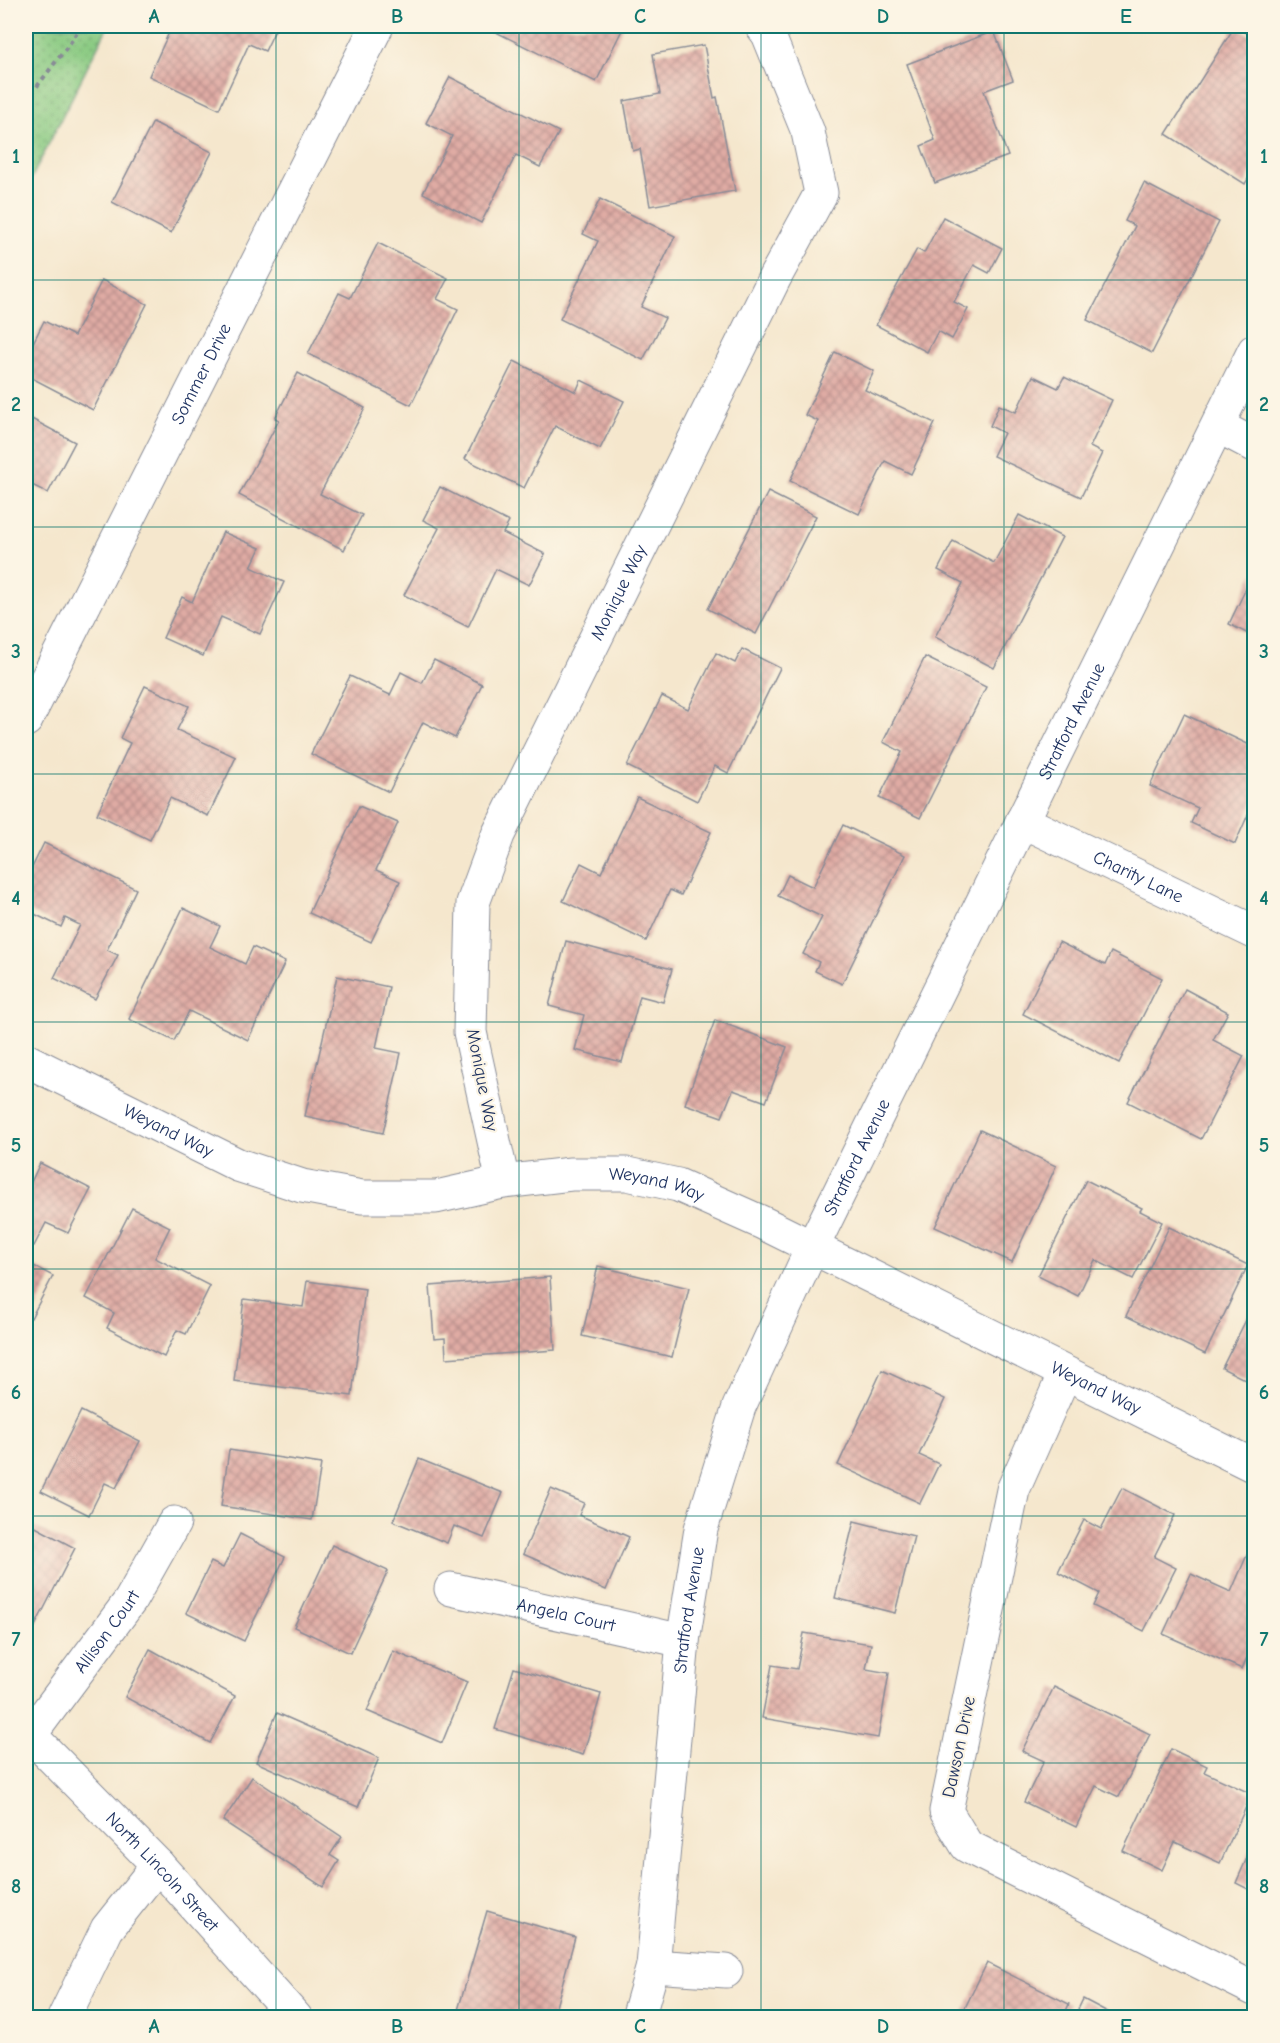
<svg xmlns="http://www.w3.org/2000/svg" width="1280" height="2043" viewBox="0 0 1280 2043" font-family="'Comic Neue',sans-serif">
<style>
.park{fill:url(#park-dots);stroke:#527c70;stroke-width:1.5}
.building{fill:url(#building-cross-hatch)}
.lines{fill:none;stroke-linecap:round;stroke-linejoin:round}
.minor-casing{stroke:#888b96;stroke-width:35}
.path{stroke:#888b96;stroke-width:4;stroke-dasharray:4.5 4.5;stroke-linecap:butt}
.minor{stroke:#fff;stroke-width:33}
.grid{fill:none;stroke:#0f766e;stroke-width:1.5;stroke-opacity:0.55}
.labels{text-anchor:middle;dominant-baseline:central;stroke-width:4.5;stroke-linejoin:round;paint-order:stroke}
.street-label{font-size:18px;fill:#1b2f5e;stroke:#fcf5e5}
.neatline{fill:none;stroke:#0f766e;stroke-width:2}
.grid-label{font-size:20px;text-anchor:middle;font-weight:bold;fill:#0f766e}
</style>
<defs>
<pattern id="park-dots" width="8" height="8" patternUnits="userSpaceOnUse" patternTransform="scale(1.5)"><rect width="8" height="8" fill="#8aca82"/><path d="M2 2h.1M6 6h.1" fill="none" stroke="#70a46e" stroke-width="1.8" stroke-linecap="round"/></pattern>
<pattern id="building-cross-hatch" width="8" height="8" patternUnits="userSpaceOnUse" patternTransform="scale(1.5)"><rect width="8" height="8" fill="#e0aca4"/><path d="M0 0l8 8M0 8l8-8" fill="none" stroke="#b58c89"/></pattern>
</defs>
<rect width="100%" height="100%" fill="#fcf5e5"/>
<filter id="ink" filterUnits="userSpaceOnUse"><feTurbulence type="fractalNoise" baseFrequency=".0167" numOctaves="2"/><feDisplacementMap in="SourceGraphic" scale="12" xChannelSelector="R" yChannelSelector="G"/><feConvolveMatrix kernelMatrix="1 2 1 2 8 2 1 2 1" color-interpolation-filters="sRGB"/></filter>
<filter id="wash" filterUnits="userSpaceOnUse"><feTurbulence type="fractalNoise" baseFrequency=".008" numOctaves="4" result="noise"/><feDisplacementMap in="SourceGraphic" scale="24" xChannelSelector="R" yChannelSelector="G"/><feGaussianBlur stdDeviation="1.35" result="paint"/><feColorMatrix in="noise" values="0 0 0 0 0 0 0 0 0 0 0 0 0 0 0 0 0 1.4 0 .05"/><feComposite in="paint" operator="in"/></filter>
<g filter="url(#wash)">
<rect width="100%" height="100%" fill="#f5e7cd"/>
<polygon class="park" points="26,26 108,26 26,189"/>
<g id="blocks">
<g class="building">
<polygon points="172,26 277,26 265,51 249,44 219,109 149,76"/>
<polygon points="484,26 624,26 596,82"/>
<polygon points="886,26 907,26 892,35"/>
<polygon points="1235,26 1254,38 1254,168 1245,184 1166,134"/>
<polygon points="994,31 1013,80 984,91 1008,156 935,183 921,146 935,140 907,64"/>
<polygon points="704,45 714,98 717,97 735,191 650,206 640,149 633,151 624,101 660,94 653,54"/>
<polygon points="450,77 559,132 540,167 516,155 481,223 423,193 452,136 426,123"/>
<polygon points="153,122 212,152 171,233 112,202"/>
<polygon points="1144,183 1219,222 1152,353 1087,320 1135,226 1125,221"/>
<polygon points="600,199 675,236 641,307 665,318 643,360 560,319 598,241 583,234"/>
<polygon points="943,217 1002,248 989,273 974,265 954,302 968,309 952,339 938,331 927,352 876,325 917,249 924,253"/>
<polygon points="378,243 448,278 437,299 458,309 411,405 308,354 339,293 350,298"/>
<polygon points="102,280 147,304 93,410 26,375 26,357 44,321 74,336"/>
<polygon points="835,352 874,371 865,390 935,423 911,474 885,461 859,514 790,481 818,421 805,415"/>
<polygon points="514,361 576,392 581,380 624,401 600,449 555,426 524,488 465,459"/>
<polygon points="298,373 365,408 320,494 362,515 344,550 239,495 279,420 275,418"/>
<polygon points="1033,376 1058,388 1064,377 1112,400 1090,447 1102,453 1081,497 993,456 1004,433 990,426 999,405 1016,412"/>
<polygon points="26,416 75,442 48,493 26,482"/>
<polygon points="440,487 509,522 503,533 545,554 529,585 496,569 468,627 404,595 439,528 423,520"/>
<polygon points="768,492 816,516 756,634 708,609"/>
<polygon points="1019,515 1062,537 994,668 935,637 963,583 938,570 953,541 994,563"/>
<polygon points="223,532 260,548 251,567 284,582 260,634 221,617 203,656 163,638 182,597 192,602"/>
<polygon points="1254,572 1254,637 1229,624"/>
<polygon points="742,649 780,668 728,773 715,766 697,801 627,766 662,696 688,709 716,653 735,663"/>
<polygon points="925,657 986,687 920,818 879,798 902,752 883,742"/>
<polygon points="434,660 482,684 455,738 423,722 389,792 311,754 350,676 390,695 401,672 422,683"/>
<polygon points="145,686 189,706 177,730 236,757 208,816 170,798 150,840 97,814 130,743 120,738"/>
<polygon points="1184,714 1254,747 1254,801 1235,844 1191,823 1198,808 1150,786"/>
<polygon points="637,797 711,832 681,895 670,890 646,941 563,901 581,863 601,873"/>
<polygon points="359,806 398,823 376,870 400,881 371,942 309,913"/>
<polygon points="843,825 905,855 842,984 815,971 819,962 803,954 822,917 778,896 788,875 813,887"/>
<polygon points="44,843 136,889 107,950 118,955 95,999 54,978 80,925 65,918 61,927 26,910 26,880"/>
<polygon points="183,908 220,926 210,947 245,964 253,947 285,962 248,1040 189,1011 174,1041 129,1019"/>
<polygon points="566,941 672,969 663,1002 640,996 622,1062 575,1050 584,1015 549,1006"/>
<polygon points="1059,942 1105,965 1111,952 1162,978 1119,1063 1023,1014"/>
<polygon points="337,976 389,987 376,1048 401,1053 383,1133 305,1116"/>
<polygon points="1185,989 1228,1012 1213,1040 1244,1056 1201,1139 1128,1102"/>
<polygon points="715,1020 787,1047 766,1102 733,1090 722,1117 685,1104"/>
<polygon points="980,1130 1056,1166 1012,1262 935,1227"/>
<polygon points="40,1163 91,1189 68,1233 46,1223 34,1246 26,1241 26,1193"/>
<polygon points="1086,1180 1142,1208 1140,1211 1162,1222 1133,1279 1095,1260 1078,1296 1038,1276"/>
<polygon points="132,1208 170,1227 155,1258 210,1286 186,1334 177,1330 164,1357 107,1328 114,1313 86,1298"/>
<polygon points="1169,1227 1248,1265 1205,1354 1126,1316"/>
<polygon points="26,1262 53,1276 31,1318 26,1315"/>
<polygon points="598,1266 689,1288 672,1357 582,1336"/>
<polygon points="550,1277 555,1350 446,1358 445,1338 434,1339 430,1286"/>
<polygon points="307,1281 365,1289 352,1396 234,1381 244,1299 303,1307"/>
<polygon points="1254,1304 1254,1384 1222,1368"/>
<polygon points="882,1370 945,1399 919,1455 939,1464 920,1503 838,1465"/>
<polygon points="81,1411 140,1441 116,1488 105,1483 89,1515 41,1491"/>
<polygon points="229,1450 321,1464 312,1520 221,1506"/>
<polygon points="419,1459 503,1493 484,1538 454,1526 447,1543 393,1521"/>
<polygon points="1122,1488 1175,1515 1154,1557 1176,1568 1144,1631 1093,1606 1099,1593 1058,1572 1084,1520 1101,1529"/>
<polygon points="551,1489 584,1503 579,1515 629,1537 606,1590 523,1554"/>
<polygon points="854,1521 914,1536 895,1613 835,1598"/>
<polygon points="26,1522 75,1548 33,1630 26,1625"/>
<polygon points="240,1534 285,1557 244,1641 186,1613 211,1562 223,1568"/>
<polygon points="332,1545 388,1571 350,1653 294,1627"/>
<polygon points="1247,1555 1254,1558 1254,1641 1242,1669 1163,1634 1191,1574 1231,1592"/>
<polygon points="804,1633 871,1644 866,1669 889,1673 878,1738 762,1718 772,1665 797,1669"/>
<polygon points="150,1649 235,1696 210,1743 125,1697"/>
<polygon points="393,1651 467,1682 442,1743 367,1711"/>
<polygon points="514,1668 601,1694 583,1755 495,1729"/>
<polygon points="1054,1687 1150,1734 1119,1797 1096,1786 1076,1827 1024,1802 1044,1761 1022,1751"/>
<polygon points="277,1713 379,1758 358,1807 256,1762"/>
<polygon points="1171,1749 1207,1766 1204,1772 1252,1794 1220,1863 1175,1842 1162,1870 1123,1851"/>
<polygon points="252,1777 342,1837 330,1855 339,1861 323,1887 223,1821"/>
<polygon points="1254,1842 1254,1892 1236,1883"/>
<polygon points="487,1911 575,1937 553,2018 536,2015 536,2018 456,2017"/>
<polygon points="987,1963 1069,2004 1063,2018 960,2018"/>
<polygon points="1083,1999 1119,2018 1074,2018"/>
</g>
</g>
</g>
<g filter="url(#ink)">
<use href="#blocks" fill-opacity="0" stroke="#888b96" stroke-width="1.5"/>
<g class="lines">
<g class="minor-casing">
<g id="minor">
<polyline points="1218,426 1254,445"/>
<path id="s1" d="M26,720L377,26"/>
<path id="s2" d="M1022,821L1254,932"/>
<path id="s3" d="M26,1060L238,1165L302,1186L362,1197H436L503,1182L571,1174H627L678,1185L763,1223L1254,1466"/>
<path id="s4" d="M503,1182L470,1032L473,903L498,835L775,277L821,193L808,132L768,34L762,26"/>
<polyline points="1065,1373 1013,1490 946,1811 967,1846 1254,1989"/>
<path id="s5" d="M451,1589L683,1641"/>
<path id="s6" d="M26,1731L158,1865L296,2018"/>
<path id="s7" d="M30,1735L130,1601L174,1523"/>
<polyline points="653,1966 726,1971"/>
<polyline points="64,2018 107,1929 158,1865"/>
<path id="s8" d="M638,2018L653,1966L683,1641L701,1529L739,1407L812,1248L1254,351"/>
</g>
</g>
<polyline class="path" points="26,101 73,39 80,26"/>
<use href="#minor" class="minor"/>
</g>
</g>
<path class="grid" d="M276,26V2018M519,26V2018M761,26V2018M1004,26V2018M26,280H1254M26,527H1254M26,774H1254M26,1022H1254M26,1269H1254M26,1516H1254M26,1763H1254"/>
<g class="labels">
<g class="street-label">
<text stroke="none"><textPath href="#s1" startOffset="388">Sommer Drive</textPath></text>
<text stroke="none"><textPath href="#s4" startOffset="626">Monique Way</textPath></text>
<text stroke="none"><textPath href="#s8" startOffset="1384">Stratford Avenue</textPath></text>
<text stroke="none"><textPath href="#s2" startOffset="129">Charity Lane</textPath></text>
<text transform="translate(482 1080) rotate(79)">Monique Way</text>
<text stroke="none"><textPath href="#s3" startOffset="159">Weyand Way</textPath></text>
<text stroke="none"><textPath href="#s8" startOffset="898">Stratford Avenue</textPath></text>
<text stroke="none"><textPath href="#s3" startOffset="663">Weyand Way</textPath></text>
<text stroke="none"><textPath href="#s3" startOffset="1149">Weyand Way</textPath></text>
<text stroke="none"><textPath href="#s8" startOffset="412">Stratford Avenue</textPath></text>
<text stroke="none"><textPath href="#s5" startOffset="118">Angela Court</textPath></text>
<text stroke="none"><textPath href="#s7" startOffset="129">Allison Court</textPath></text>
<text transform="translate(959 1747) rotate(-78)">Dawson Drive</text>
<text stroke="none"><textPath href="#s6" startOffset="196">North Lincoln Street</textPath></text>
</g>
</g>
<rect width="1280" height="2043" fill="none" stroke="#fcf5e5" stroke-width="66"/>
<rect x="33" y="33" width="1214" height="1977" class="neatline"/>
<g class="grid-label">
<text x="154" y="23">A</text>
<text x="397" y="23">B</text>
<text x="640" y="23">C</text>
<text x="883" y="23">D</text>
<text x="1126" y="23">E</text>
<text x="16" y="163">1</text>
<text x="1264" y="163">1</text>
<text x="16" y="411">2</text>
<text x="1264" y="411">2</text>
<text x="16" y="658">3</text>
<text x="1264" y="658">3</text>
<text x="16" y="905">4</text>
<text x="1264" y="905">4</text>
<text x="16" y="1152">5</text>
<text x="1264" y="1152">5</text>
<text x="16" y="1399">6</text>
<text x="1264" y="1399">6</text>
<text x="16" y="1646">7</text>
<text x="1264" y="1646">7</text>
<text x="16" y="1893">8</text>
<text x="1264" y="1893">8</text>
<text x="154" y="2033">A</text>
<text x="397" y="2033">B</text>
<text x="640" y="2033">C</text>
<text x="883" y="2033">D</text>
<text x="1126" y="2033">E</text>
</g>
</svg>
